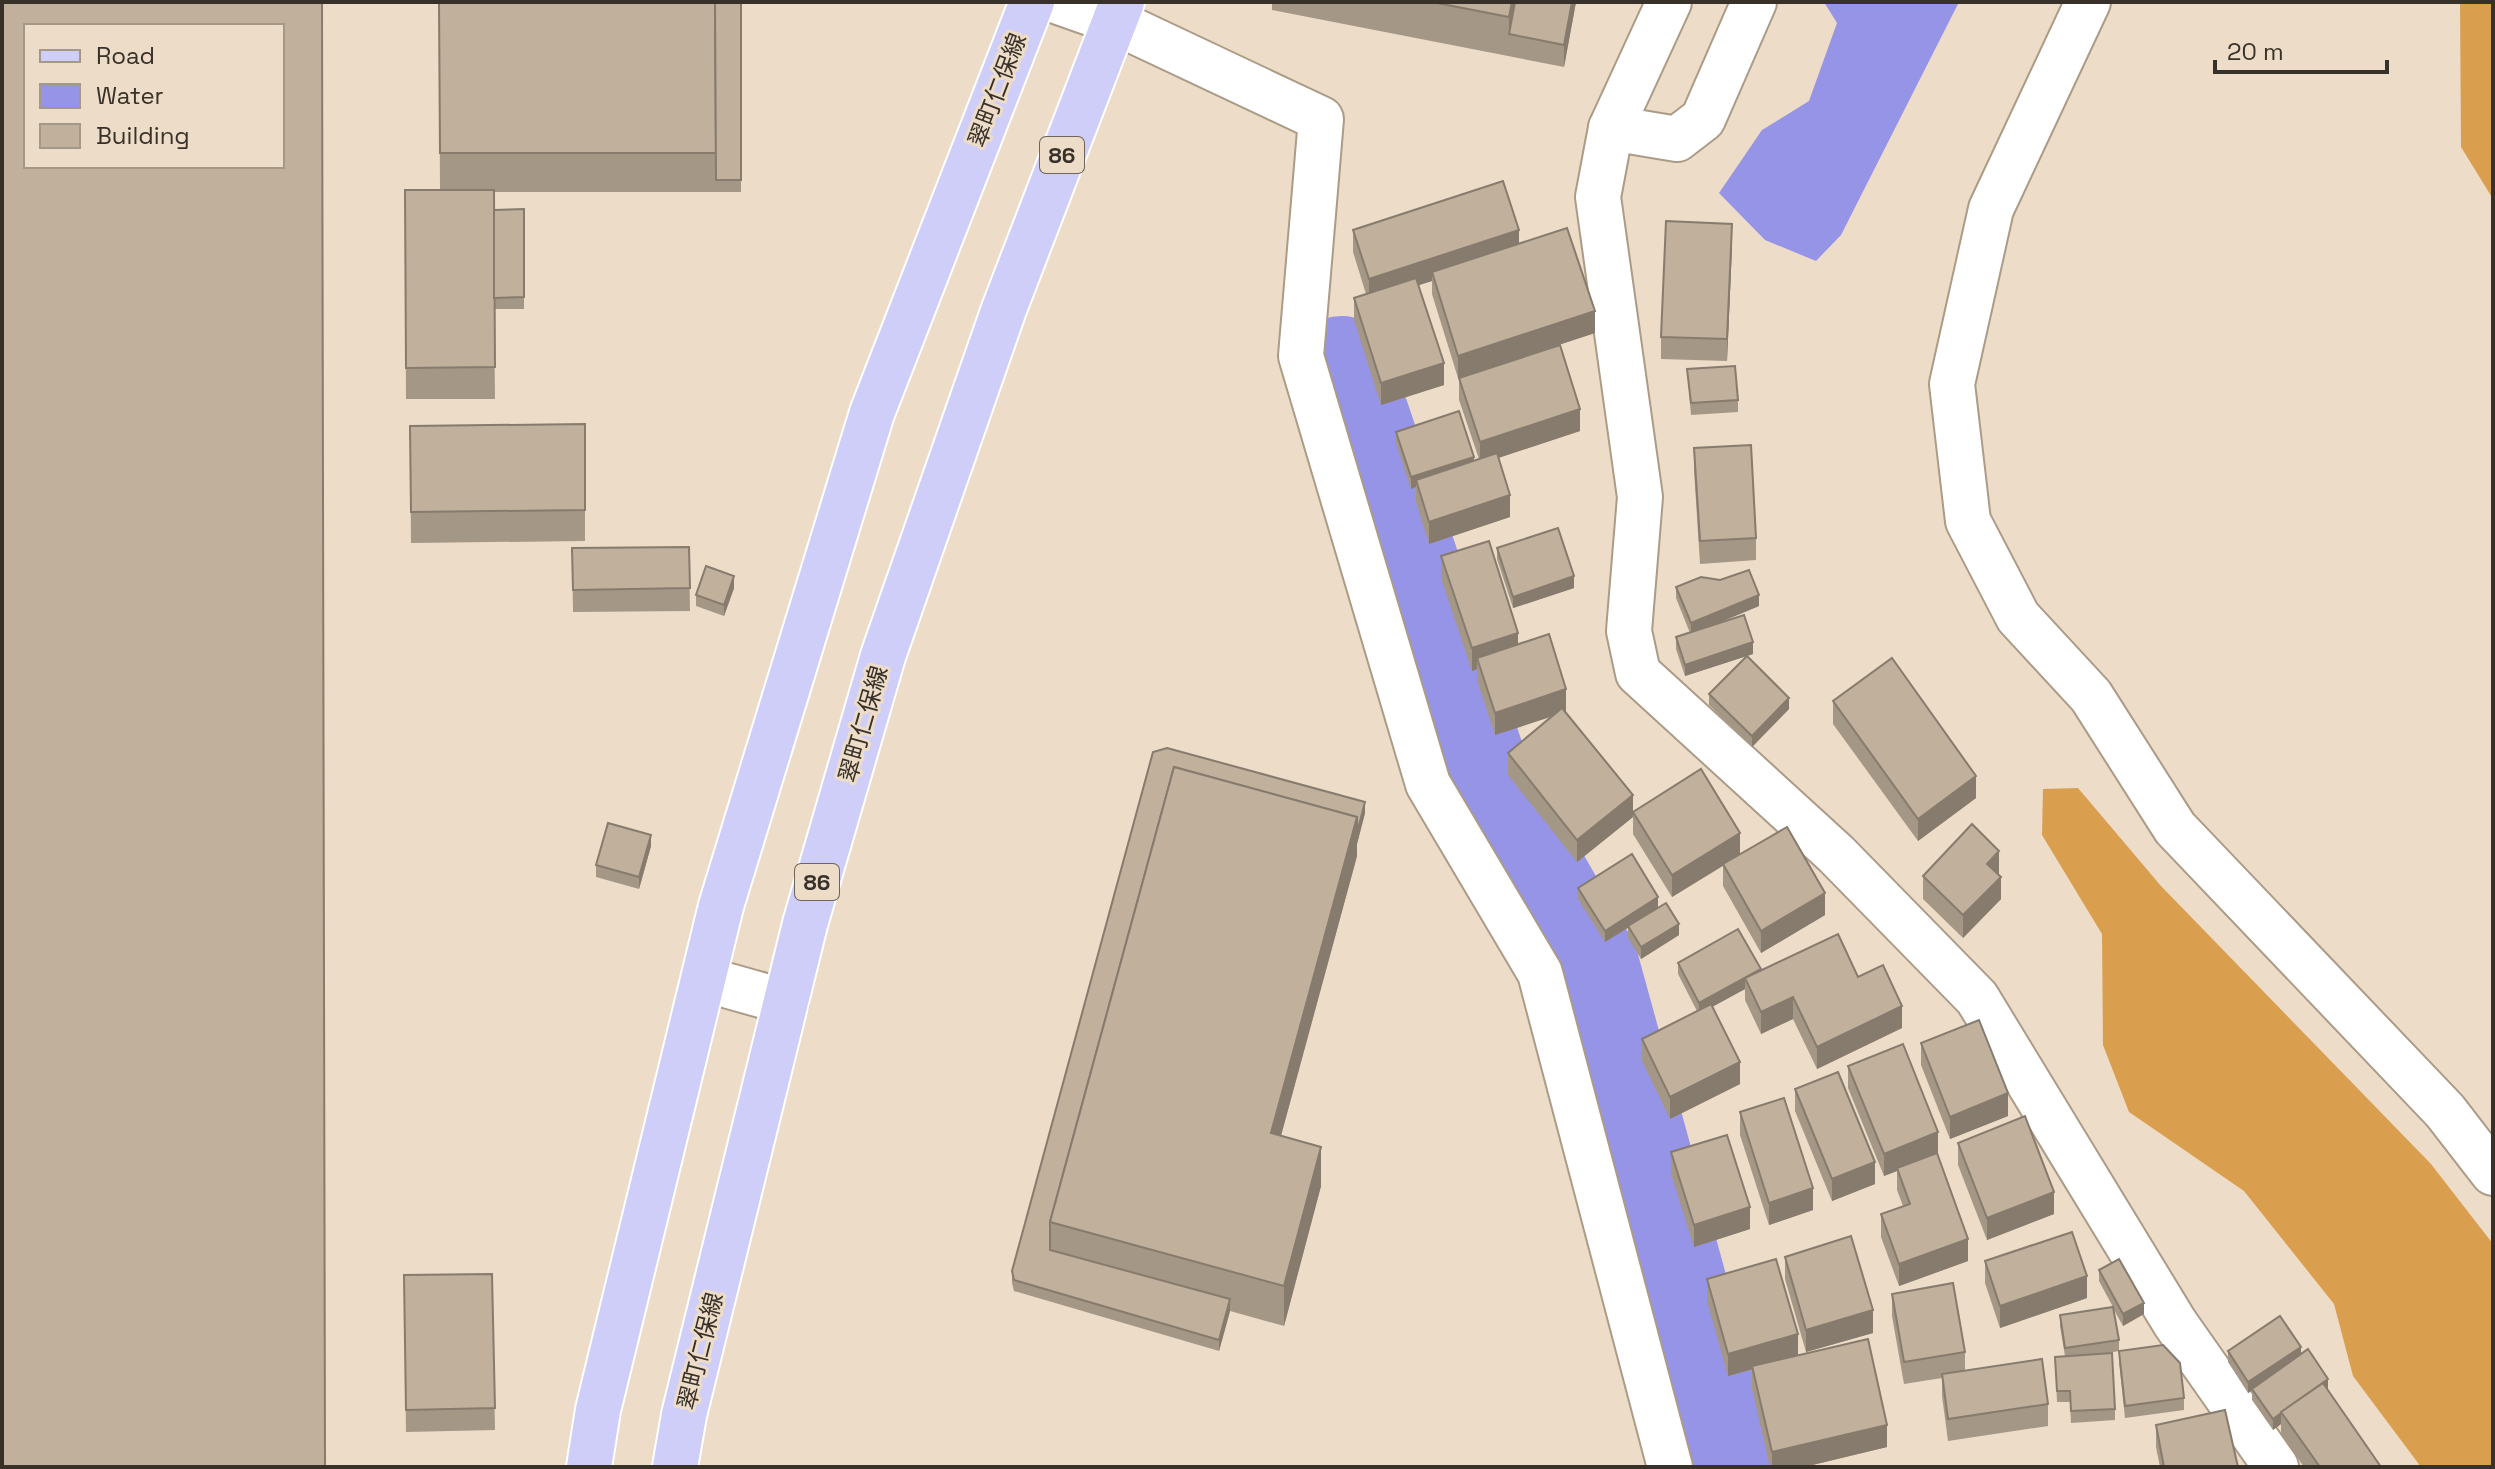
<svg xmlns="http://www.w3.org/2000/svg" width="2495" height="1469" viewBox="0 0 2495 1469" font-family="'Space Grotesk','Noto Sans JP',sans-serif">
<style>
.forest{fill:#d99f4f}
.water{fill:#9694e6}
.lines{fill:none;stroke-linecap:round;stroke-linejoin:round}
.river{stroke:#9694e6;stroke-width:104}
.street-casing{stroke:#ab9b87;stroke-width:48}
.primary-casing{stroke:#fff;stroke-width:48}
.street{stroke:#fff;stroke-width:44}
.primary{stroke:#cecef8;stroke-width:44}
.wall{fill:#a59786}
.shaded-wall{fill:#867b6d}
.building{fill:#c0b09c;stroke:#867b6d;stroke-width:2;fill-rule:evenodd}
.labels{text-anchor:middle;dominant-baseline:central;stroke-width:6;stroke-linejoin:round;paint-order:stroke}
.shield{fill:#eddcc7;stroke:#6e6458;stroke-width:2}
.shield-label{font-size:22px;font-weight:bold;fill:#373129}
.street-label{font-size:24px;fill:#373129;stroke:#eddcc7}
</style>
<rect width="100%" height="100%" fill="#eddcc7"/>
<g class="forest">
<polygon points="2460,2 2493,2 2493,199 2461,147"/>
<polygon points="2078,788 2161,886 2431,1164 2493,1244 2493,1467 2421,1467 2353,1376 2334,1304 2244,1191 2129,1112 2103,1045 2102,934 2042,835 2043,789"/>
</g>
<polygon class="water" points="1824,2 1959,2 1841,235 1816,261 1765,240 1719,193 1762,130 1809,101 1837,23"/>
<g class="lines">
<polyline class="river" points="1341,368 1479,777 1587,965 1725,1467"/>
<g class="street-casing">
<g id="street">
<polyline points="1059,2 1113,21 1321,119 1301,356 1428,784 1540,973 1670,1467"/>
<polyline points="1669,2 1611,128 1598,197 1640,497 1629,631 1638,673 1836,854 1977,998 2175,1323 2276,1467"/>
<polyline points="2088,2 1991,209 1952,384 1968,521 2018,617 2091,696 2175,828 2445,1111 2493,1173"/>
<polyline points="1611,128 1677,139 1703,119 1754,2"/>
<polyline points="704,979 786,1002"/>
</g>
</g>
<g class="primary-casing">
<g id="primary">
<polyline points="589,1467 598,1410 721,906 872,413 1032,2"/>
<polyline points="675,1467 684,1415 805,924 883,656 1004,309 1122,2"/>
</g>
</g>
<use href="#street" class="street"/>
<use href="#primary" class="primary"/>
</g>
<g class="wall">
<polygon points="439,2 741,2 741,192 494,192 494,210 524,209 524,309 494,309 495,399 406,399 405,190 440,190"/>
<polygon points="1272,2 1576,2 1564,67 1272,10"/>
<polygon points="1353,230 1519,244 1595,333 1458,378 1432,294 1432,281 1418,285 1444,385 1381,405 1354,320 1354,298 1366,294 1353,252"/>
<polygon points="1732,246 1727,361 1661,359 1661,337"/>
<polygon points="1687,369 1738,400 1738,412 1691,415"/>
<polygon points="1459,378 1580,431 1498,458 1510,517 1429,544 1416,502 1416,487 1411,489 1396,443 1396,432 1474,461 1479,459 1459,400"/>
<polygon points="585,424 585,541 411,543 410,426"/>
<polygon points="1694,448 1756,538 1756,560 1700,564 1694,470"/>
<polygon points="689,547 690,611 573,612 572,548"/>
<polygon points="1497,548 1574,588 1513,608 1497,559"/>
<polygon points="1441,556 1518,644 1566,712 1633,817 1577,862 1508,775 1508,753 1552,716 1495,735 1477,680 1477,669 1472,671 1441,578"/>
<polygon points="1676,587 1759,606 1714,625 1753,654 1747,656 1789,709 1752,747 1709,705 1709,694 1747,656 1685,676 1676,649 1676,637 1690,633 1676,598"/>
<polygon points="734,588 724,616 696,606 696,595"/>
<polygon points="1833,701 1976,798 1918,841 1833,724"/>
<polygon points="1633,812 1740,854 1825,915 1761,953 1723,886 1723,866 1672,897 1633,834"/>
<polygon points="1365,813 1357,844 1357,856 1281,1136 1321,1186 1284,1326 1230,1311 1219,1351 1014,1291 1012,1283 1012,1271"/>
<polygon points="651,846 639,889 596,877 596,865"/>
<polygon points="1999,873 1998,874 2001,899 1963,938 1923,899 1923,876"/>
<polygon points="1578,888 1658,908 1679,935 1641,959 1628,938 1628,928 1605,942 1578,899"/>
<polygon points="1678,963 1858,977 1902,1028 1817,1069 1793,1019 1761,1034 1745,1000 1745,989 1712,1007 1740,1084 1670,1119 1642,1061 1642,1039 1697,1011 1678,974"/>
<polygon points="1921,1043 2008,1116 1950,1139 1921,1065"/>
<polygon points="1848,1066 1938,1154 1937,1155 1968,1261 1899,1286 1881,1237 1881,1214 1903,1206 1897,1190 1897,1171 1884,1176 1848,1088"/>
<polygon points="1795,1089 1875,1184 1832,1201 1795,1111"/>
<polygon points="1740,1112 1813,1210 1769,1225 1740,1135"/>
<polygon points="1958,1143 2054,1214 1987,1240 1958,1165"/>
<polygon points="1671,1152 1750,1229 1694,1247 1671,1174"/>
<polygon points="1785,1257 1873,1333 1806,1352 1785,1279"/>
<polygon points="1985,1261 2087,1298 2000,1328 1985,1283"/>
<polygon points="2099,1270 2144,1314 2123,1326 2113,1308 2119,1340 2119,1351 2108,1353 2115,1409 2115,1420 2071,1423 2070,1402 2057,1402 2055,1357 2065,1356 2060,1326 2060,1315 2113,1307 2099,1281"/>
<polygon points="492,1274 495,1430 406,1432 404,1275"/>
<polygon points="1707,1279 1798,1356 1887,1447 1804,1467 1770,1467 1752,1389 1752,1370 1728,1376 1707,1301"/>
<polygon points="1892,1294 1965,1352 1965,1371 2048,1404 2048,1426 1948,1441 1942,1396 1942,1378 1904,1384 1892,1316"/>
<polygon points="2119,1351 2184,1398 2184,1410 2125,1418 2119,1362"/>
<polygon points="2228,1351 2301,1354 2328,1390 2381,1467 2304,1467 2281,1434 2281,1424 2273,1430 2252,1400 2252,1391 2248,1393 2228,1362"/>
<polygon points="2156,1425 2238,1467 2160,1467 2156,1447"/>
</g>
<g class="shaded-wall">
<polygon points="1512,2 1519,2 1509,34 1509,17"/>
<polygon points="1572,2 1576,2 1564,67 1564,45"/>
<polygon points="1732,224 1732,246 1727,361 1727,339"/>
<polygon points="1519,230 1519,252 1432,272 1432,281 1369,301 1369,279"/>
<polygon points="1595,311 1595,333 1458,378 1458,356"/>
<polygon points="1444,363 1444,385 1381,405 1381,383"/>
<polygon points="1580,409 1580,431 1480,464 1480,442"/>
<polygon points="1474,457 1474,469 1416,480 1416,487 1411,489 1411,477"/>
<polygon points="1510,495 1510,517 1429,544 1429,522"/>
<polygon points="734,576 734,588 724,616 724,605"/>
<polygon points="1574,576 1574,588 1513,608 1513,597"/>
<polygon points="1759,595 1759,606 1691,634 1691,623"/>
<polygon points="1518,633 1518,655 1477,658 1477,669 1472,671 1472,648"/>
<polygon points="1753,642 1753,654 1685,676 1685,665"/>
<polygon points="1566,689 1566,712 1495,735 1495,713"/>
<polygon points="1789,698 1789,709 1752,747 1752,736"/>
<polygon points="1976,776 1976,798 1918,841 1918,819"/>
<polygon points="1633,795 1633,817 1577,862 1577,840"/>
<polygon points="1365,802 1365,813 1357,844 1357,856 1271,1172 1271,1133 1357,817"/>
<polygon points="1740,833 1740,855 1672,897 1672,875"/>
<polygon points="651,835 651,846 639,889 639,877"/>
<polygon points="1999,851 1999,873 1987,886 1987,864"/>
<polygon points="2001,877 2001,899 1963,938 1963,915"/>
<polygon points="1825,893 1825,915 1761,953 1761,931"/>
<polygon points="1658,897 1658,909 1605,942 1605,931"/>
<polygon points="1679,924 1679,935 1641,959 1641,947"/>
<polygon points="1745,978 1745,989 1699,1014 1699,1003"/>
<polygon points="1793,997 1793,1019 1761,1034 1761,1012"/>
<polygon points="1902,1006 1902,1028 1817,1069 1817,1047"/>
<polygon points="1740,1062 1740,1084 1670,1119 1670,1097"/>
<polygon points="2008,1093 2008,1116 1950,1139 1950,1117"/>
<polygon points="1938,1132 1938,1154 1898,1171 1897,1168 1897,1171 1884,1176 1884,1154"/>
<polygon points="1321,1147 1321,1186 1284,1326 1284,1286"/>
<polygon points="1875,1162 1875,1184 1832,1201 1832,1179"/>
<polygon points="1813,1188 1813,1210 1769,1225 1769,1203"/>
<polygon points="2054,1192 2054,1214 1987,1240 1987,1218"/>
<polygon points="1750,1207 1750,1229 1694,1247 1694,1225"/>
<polygon points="1968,1239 1968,1261 1899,1286 1899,1264"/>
<polygon points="2087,1276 2087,1298 2000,1328 2000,1306"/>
<polygon points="1230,1299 1230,1311 1219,1351 1219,1340"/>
<polygon points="2144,1303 2144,1314 2123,1326 2123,1314"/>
<polygon points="1873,1310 1873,1333 1806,1352 1806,1330"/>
<polygon points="1798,1334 1798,1356 1728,1376 1728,1354"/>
<polygon points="2301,1347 2301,1358 2248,1393 2248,1382"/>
<polygon points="2328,1379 2328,1390 2282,1412"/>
<polygon points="2281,1413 2281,1424 2273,1430 2273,1419"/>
<polygon points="1887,1425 1887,1447 1804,1467 1772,1467 1772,1452"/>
</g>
<g class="building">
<path d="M2,2H322L325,1467H2ZM26,26H282V166H26Z"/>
<polygon points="439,2 715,2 716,153 440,153"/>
<polygon points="715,2 741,2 741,180 716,180"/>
<polygon points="1432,2 1512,2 1509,17"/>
<polygon points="1515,2 1572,2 1564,45 1509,34"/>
<polygon points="1503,181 1519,230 1369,279 1353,230"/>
<polygon points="405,190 494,190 495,367 406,368"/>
<polygon points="524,209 524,297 494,298 494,210"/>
<polygon points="1666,221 1732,224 1727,339 1661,337"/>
<polygon points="1567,228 1595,311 1458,356 1432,272"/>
<polygon points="1416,278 1444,363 1381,383 1354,298"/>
<polygon points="1560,345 1580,409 1480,442 1459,378"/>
<polygon points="1735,366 1738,400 1691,403 1687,369"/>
<polygon points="1459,411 1474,457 1411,477 1396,432"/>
<polygon points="585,424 585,510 411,512 410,426"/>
<polygon points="1751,445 1756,538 1700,541 1694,448"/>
<polygon points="1497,453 1510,495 1429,522 1416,480"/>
<polygon points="1558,528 1574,576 1513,597 1497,548"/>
<polygon points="1489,541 1518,633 1472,648 1441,556"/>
<polygon points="689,547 690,588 573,590 572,548"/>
<polygon points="706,566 734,576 724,605 696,595"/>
<polygon points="1749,570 1759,595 1691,623 1676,587 1701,577 1720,580"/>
<polygon points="1744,615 1753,642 1685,665 1676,637"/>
<polygon points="1549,634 1566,689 1495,713 1477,658"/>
<polygon points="1747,656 1789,698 1752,736 1709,694"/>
<polygon points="1892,658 1976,776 1918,819 1833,701"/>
<polygon points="1562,708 1633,795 1577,840 1508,753"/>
<polygon points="1167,748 1365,802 1357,833 1357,817 1174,767 1050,1222 1050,1250 1230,1299 1219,1340 1014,1280 1012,1271 1153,752"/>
<polygon points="1174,767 1357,817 1271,1133 1321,1147 1284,1286 1050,1222"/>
<polygon points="1701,769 1740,833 1672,875 1633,812"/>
<polygon points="608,823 651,835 639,877 596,865"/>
<polygon points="1972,824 1999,851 1987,864 2001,877 1963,915 1923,876"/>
<polygon points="1787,827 1825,893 1761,931 1723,864"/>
<polygon points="1632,854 1658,897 1605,931 1578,888"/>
<polygon points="1666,903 1679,924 1641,947 1628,926"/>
<polygon points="1738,929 1761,969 1699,1003 1678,963"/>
<polygon points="1838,934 1858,977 1883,965 1902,1006 1817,1047 1793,997 1761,1012 1745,978"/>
<polygon points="1711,1004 1740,1062 1670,1097 1642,1039"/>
<polygon points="1979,1020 2008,1093 1950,1117 1921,1043"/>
<polygon points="1903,1044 1938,1132 1884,1154 1848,1066"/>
<polygon points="1838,1072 1875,1162 1832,1179 1795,1089"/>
<polygon points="1784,1098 1813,1188 1769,1203 1740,1112"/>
<polygon points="2025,1116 2054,1192 1987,1218 1958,1143"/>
<polygon points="1727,1135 1750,1207 1694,1225 1671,1152"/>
<polygon points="1937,1153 1968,1239 1899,1264 1881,1214 1910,1204 1897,1168"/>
<polygon points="2072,1232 2087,1276 2000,1306 1985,1261"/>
<polygon points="1851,1236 1873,1310 1806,1330 1785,1257"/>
<polygon points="1776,1259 1798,1334 1728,1354 1707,1279"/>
<polygon points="2119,1259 2144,1303 2123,1314 2099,1270"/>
<polygon points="492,1274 495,1408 406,1410 404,1275"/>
<polygon points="1953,1283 1965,1352 1904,1362 1892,1294"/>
<polygon points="2113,1307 2119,1340 2065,1348 2060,1315"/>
<polygon points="2280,1316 2301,1347 2248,1382 2228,1351"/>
<polygon points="1868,1339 1887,1425 1772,1452 1752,1366"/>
<polygon points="2163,1345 2180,1363 2184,1398 2125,1406 2119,1351"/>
<polygon points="2308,1349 2328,1379 2273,1419 2252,1389"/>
<polygon points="2112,1353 2115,1409 2071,1411 2070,1391 2057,1391 2055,1357"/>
<polygon points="2042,1359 2048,1404 1948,1419 1942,1374"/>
<polygon points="2323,1383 2381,1467 2320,1467 2281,1412"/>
<polygon points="2225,1410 2238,1467 2164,1467 2156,1425"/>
</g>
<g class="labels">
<g class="shield">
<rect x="1040" y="137" width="44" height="36" rx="6"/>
<rect x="795" y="864" width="44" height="36" rx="6"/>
</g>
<g class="shield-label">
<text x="1062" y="155">86</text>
<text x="817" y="882">86</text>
</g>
<g class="street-label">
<text transform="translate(997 90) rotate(-69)">翠町仁保線</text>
<text transform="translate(863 724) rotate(-74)">翠町仁保線</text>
<text transform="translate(700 1351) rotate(-76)">翠町仁保線</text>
</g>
</g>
<rect width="2495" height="1469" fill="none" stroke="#373129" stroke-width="8"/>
<rect x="24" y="24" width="260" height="144" fill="#eddcc7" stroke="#a49888" stroke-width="2"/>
<rect x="40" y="50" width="40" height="12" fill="#cecef8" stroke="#a49888" stroke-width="2"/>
<text x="96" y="64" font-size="24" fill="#373129">Road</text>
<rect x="40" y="84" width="40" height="24" fill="#9694e6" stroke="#a49888" stroke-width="2"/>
<text x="96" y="104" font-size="24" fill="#373129">Water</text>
<rect x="40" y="124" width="40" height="24" fill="#c0b09c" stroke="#a49888" stroke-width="2"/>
<text x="96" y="144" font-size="24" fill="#373129">Building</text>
<path d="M2215 60v12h172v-12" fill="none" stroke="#373129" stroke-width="4"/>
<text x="2227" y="60" font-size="24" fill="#373129" stroke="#eddcc7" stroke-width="6" paint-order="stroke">20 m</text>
</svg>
